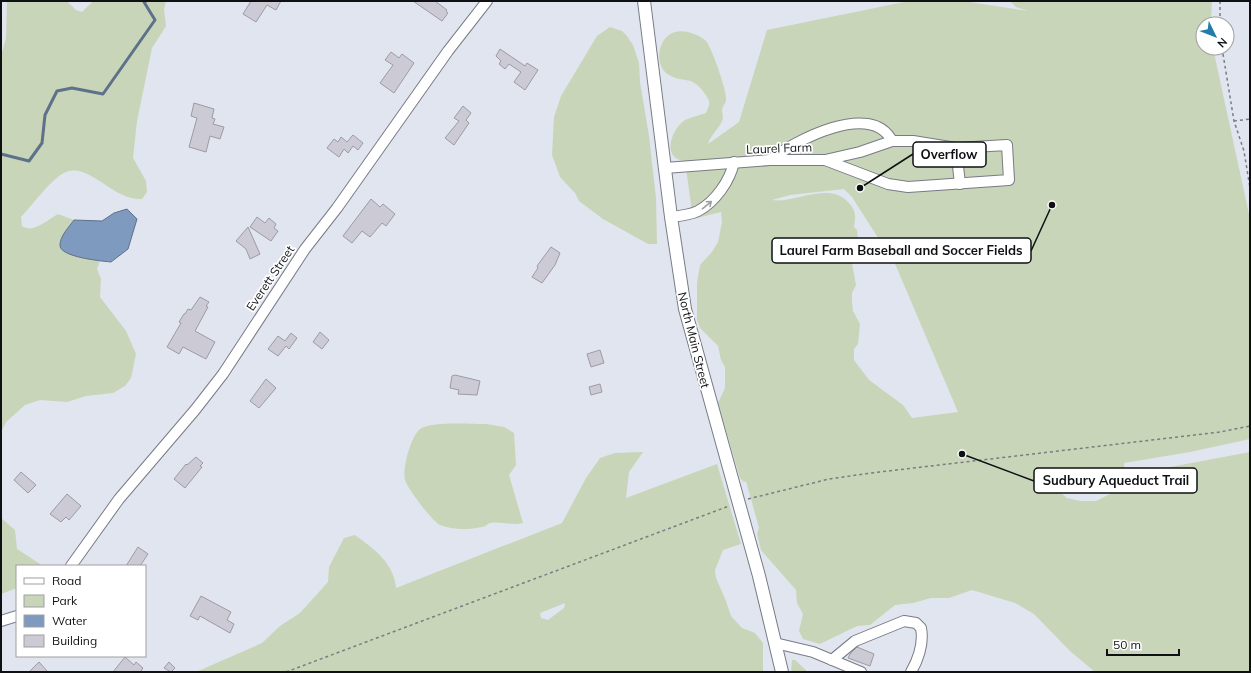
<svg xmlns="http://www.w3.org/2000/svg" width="1251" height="673" viewBox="0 0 1251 673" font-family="Mulish,sans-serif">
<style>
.green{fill:#c9d5b8;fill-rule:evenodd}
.water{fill:#7f9abf;stroke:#5d718b}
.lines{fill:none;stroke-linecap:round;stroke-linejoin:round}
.stream{stroke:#5d718b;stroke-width:3}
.building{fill:#cccad4;stroke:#9d9aa4}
.minor-casing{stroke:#777b84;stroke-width:12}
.major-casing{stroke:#777b84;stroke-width:14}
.path{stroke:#797c83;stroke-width:1.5;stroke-dasharray:3 3;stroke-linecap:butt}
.minor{stroke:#fff;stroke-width:10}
.major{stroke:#fff;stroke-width:12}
.oneway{stroke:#9f9fa1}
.labels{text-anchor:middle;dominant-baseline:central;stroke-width:3.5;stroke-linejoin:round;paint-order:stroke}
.street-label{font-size:12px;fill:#0e1013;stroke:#fff}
.leader{fill:none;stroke:#0e1013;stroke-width:1.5}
.callout-dot{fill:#0e1013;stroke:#fff;stroke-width:1.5}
.callout{fill:#fff;stroke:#0e1013;stroke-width:1.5}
.callout-label{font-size:13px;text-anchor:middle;font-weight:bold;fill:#0e1013}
</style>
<rect width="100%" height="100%" fill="#e1e5ef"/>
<g class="green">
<path d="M7,1H67L76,10L82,12L93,1H166L164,9L166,26L152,48L137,121L133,158L146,181L147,192L142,199C110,201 86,155 59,176C45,187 33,204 21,217L22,226C33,234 47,220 58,214L74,220L65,232L91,260L100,261L97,269L101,279L100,297L126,331L136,354L131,378L125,386L113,393L86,396L67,402L40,400L25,405L6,422L1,432V56L6,38Z"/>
<path d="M909,1H963L1028,11L1016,7L1010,1H1212L1211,24H1203V48H1213L1250,219V439L1190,452L1124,463L1125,477L1055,488L1067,498L1081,501H1096L1118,490L1149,471L1250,452V672H1095L1070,651L1034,614L1015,603L972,590L949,598H931L913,603L895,605L870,625L857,626L820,644L803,639L799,631L803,614L797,603L796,590L761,550L757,534L759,528L746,481L744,482L740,478L718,403L725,388V367L721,360L718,346L700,328L697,319V283L700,265L712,252L718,242L722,222L721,212L693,219L685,161C661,159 671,129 685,120C691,117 700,115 706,113C710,103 711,102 705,94C691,74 685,84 669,75C655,67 657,43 669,35C679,27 697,33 706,41C711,46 728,93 726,101C725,104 723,106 722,109C722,114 724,117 722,121C718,130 710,136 708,144L739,122L767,30ZM844,189L852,197L896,266L958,412L912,418L903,405L869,380L854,360V349L858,344L860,324L853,311L852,301V293L856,285L850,253L858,238L857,230L854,227C856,216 856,210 848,202C829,181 794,204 772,200L790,195Z"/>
<polygon points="610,27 622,31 627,36 633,45 639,63 640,82 649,136 656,198 657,244 648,244 603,219 579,201 575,193 560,177 552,155 554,117 561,96 597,36"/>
<path d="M486,424L504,427L514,433L516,465L509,475L523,523C512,526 501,521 490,523C487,524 485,527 482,527C469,530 452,530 440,525C432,521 407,488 405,480C402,469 411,436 420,429C431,421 472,424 486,424Z"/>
<path d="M643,452L629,472L626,498L717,464L741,544L723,550L715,570L716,578L726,601L731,616L742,628L755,633L763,643V672H196L262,643L280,626L300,613L328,582L329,567L344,538L355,535C374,549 394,563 396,588L562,523L586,478L600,458L615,453ZM565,603L564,608L548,620L541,618L540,613Z"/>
<polygon points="1,518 15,530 17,549 40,564 41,566 17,566 17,588 1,594"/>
<polygon points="792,660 795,660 808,672 791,672"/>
</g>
<path class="water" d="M127,209L137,219L128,249L111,262C101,261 59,257 60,245C60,236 69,227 74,220L102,221L114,213Z"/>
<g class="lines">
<polyline class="stream" points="1,154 29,161 42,143 45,115 57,91 72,88 103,94 155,20 144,2 146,1"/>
</g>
<g class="building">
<polygon points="251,1 281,1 276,10 267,5 256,22 243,14"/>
<polygon points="413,1 435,1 447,10 446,11 448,13 442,21"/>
<polygon points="500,49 525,66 527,63 538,70 525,90 514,82 521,72 509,64 505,69 499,64 501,61 496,56"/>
<polygon points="391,52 399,58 402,54 414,63 394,93 380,83 393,65 385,60"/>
<polygon points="194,103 214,109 212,118 215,119 213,124 224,127 220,139 210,136 206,152 189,147 197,118 191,116"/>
<polygon points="463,106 471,113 466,120 469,123 454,145 445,138 459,121 454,118"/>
<polygon points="353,135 363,143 358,150 353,146 348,153 344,149 339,157 327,148 334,139 338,142 341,137 347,142"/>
<polygon points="371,199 380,207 383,204 395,214 386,226 382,223 370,237 362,231 352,243 343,236"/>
<polygon points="257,217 265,223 269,218 276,224 274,228 278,231 271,241 250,227"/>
<polygon points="248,227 260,254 250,259 246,249 236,241"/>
<polygon points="551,247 560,253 555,265 542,283 532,277 538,268 537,266"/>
<polygon points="200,297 209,302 206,306 208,307 195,331 215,342 206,359 183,347 179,354 167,347 181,323 179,322 184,314 185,314 188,309 191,310"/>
<polygon points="320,332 329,340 322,349 313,342"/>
<polygon points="291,333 297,338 289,349 286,346 278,356 268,349 278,336 285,341"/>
<polygon points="600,350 604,363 591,367 587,354"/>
<polygon points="455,375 480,381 477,395 458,394 459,390 450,388 452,376"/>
<polygon points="266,379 276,388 259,408 250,401"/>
<polygon points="600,384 602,392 591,395 589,387"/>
<polygon points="196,457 203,463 200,466 202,467 185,488 174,479 186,464 187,465"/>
<polygon points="21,472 36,485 28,493 14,480"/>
<polygon points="67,494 81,506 69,520 66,517 61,522 50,514"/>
<polygon points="138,547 148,554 140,566 126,566"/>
<polygon points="201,596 231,612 227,620 234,624 230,633 200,616 198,620 190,616"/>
<polygon points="857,647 874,654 870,666 848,658 850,654"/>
<polygon points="125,657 134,665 136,662 143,668 141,671 142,672 113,672"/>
<polygon points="39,662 48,672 29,672"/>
<polygon points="169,662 175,668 171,672 164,668"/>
</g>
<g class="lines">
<g class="minor-casing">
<g id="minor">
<polyline points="956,148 960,184"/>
<path d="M770,160C794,141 871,100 892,141"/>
<polyline points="665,168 770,160 825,160 860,152 892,141 913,141 956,148 1007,145 1009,180 908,187 888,184 825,160"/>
<path d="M671,217C680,216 690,215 698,211C715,202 730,181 734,162"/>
<polyline points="71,566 119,499 195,410 223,374 305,249 337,208 448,51 487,1"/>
<polyline points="1,621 17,616"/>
<polyline points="775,643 813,652 861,672"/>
<path d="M832,660L855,641L904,621L916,623L921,628C924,644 919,658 911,672"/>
</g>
</g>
<g class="major-casing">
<polyline id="major" points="644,1 671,217 685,309 759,576 782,672"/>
</g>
<g class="path">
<polyline points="1220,1 1220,24"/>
<polyline points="1222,48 1234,121 1244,151 1250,188"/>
<polyline points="1234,121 1250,119"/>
<polyline points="748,499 829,479 871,473 1220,432 1250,426"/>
<polyline points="286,672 729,506"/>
</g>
<use href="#minor" class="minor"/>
<use href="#major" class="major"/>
</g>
<defs><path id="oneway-shaft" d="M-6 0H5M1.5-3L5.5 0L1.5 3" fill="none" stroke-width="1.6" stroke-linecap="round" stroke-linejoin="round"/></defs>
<use class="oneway" href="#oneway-shaft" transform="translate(707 205) rotate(-39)"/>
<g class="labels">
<g class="street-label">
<text transform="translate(779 148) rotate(-2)">Laurel Farm</text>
<text transform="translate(270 278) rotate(-56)">Everett Street</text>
<text transform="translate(694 340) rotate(76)">North Main Street</text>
</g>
</g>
<path class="leader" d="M860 188L913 154M1052 205L1031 251M962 454L1034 481"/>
<g class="callout-dot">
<circle cx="860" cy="188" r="4"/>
<circle cx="1052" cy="205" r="4"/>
<circle cx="962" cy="454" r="4"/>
</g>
<g class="callout">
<rect x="913" y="142" width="73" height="25" rx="4"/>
<rect x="772" y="238" width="259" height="25" rx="4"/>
<rect x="1034" y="468" width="163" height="25" rx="4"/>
</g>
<g class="callout-label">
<text x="949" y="159">Overflow</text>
<text x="901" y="255">Laurel Farm Baseball and Soccer Fields</text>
<text x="1116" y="485">Sudbury Aqueduct Trail</text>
</g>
<rect width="1251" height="673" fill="none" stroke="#0e1013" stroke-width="4"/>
<rect x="16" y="565" width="130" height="92" fill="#ffffff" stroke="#9f9fa1"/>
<rect x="24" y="578" width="20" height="6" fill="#ffffff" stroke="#9f9fa1"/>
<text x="52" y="585" font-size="12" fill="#0e1013">Road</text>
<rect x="24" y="595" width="20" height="12" fill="#c9d5b8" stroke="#9f9fa1"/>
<text x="52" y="605" font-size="12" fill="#0e1013">Park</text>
<rect x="24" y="615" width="20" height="12" fill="#7f9abf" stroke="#9f9fa1"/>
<text x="52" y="625" font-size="12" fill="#0e1013">Water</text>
<rect x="24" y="635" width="20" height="12" fill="#cccad4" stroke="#9f9fa1"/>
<text x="52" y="645" font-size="12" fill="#0e1013">Building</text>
<g transform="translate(1215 36) rotate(133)"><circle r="19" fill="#ffffff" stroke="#9f9fa1"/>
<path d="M0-3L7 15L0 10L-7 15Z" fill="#237dab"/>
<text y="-6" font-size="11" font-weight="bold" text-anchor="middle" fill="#0e1013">N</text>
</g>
<path d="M1107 649v6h72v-6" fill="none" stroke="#0e1013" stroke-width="2"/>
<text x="1113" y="649" font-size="12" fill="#0e1013" stroke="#ffffff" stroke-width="3" paint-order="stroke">50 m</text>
</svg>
